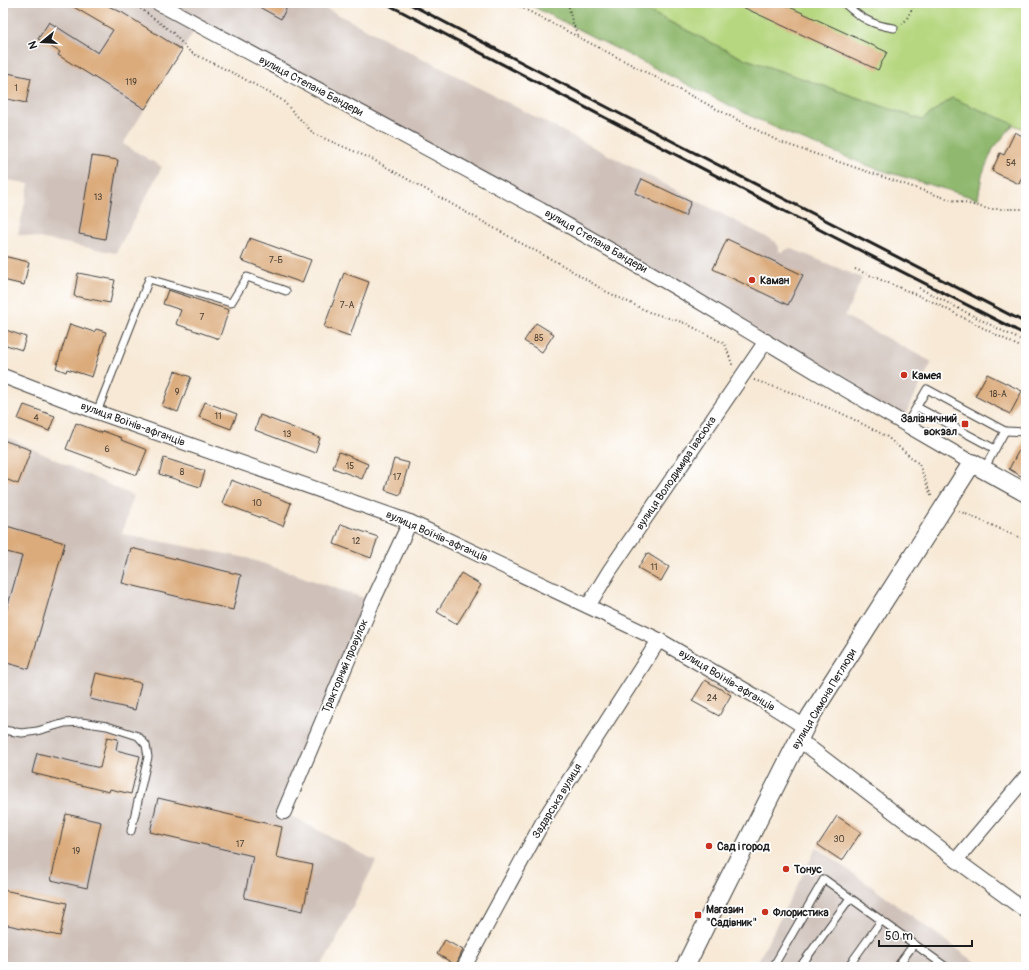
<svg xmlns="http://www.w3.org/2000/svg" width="1029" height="970" viewBox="0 0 1029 970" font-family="Pangolin,sans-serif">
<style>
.industrial{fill:#cfc1ba}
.green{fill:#b6d77f;stroke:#697a4e}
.forest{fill:#90b86e;stroke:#566a45}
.building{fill:#dbab7c}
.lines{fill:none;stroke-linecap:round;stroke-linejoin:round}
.service-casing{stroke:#3d3b38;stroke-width:9}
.minor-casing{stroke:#3d3b38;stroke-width:16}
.tertiary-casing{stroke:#3d3b38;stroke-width:20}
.path{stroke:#3d3b38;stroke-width:2;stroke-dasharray:1 3;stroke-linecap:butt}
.service{stroke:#fff;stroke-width:7}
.minor{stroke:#fff;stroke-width:14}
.tertiary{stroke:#fff;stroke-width:18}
.rail{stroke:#1c1c1c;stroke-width:3}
.poi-dot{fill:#c8321e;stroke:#fff;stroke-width:1.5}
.labels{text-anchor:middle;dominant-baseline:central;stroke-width:3.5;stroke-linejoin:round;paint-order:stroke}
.number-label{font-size:9px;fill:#4c4034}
.street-label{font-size:11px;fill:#1c1c1c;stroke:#fff}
.poi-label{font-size:11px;font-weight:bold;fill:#1c1c1c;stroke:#fff;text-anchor:start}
</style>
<rect width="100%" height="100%" fill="#fff"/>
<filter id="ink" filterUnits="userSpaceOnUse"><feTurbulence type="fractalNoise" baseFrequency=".025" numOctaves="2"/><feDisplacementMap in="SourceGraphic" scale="8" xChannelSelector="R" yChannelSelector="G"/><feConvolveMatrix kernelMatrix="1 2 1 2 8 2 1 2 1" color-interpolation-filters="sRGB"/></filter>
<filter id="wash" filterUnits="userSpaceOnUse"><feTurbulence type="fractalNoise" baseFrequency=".012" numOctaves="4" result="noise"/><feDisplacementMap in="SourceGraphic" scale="16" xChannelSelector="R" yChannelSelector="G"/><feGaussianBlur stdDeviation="0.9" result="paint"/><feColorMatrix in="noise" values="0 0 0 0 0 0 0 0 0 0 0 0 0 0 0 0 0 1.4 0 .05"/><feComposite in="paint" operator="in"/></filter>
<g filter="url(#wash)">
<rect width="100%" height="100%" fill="#f7e9d6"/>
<g class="industrial">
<polygon points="3,3 316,3 776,242 779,251 782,252 790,248 862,278 845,316 932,362 907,411 906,425 739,325 198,25 123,144 162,167 116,253 18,234 29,184 3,179"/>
<polygon points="3,435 133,496 122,534 247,558 373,601 284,812 376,861 331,950 320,967 3,967"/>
<polygon points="817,847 982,967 755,967"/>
</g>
<polygon class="green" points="632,3 1026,3 1026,130 952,98 922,120 740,57"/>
<polygon class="forest" points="526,3 632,3 740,57 922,120 952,98 1014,124 993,149 982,175 978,199 874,168 786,133 704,93"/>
<g id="blocks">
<g class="building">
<polygon points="67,3 102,3 123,13 182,50 145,109 58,55 60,52 38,39 49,22 98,53 113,30"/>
<polygon points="252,3 289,3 281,19"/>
<polygon points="734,3 781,3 887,52 878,70"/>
<polygon points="3,72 31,78 26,103 3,98"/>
<polygon points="1015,132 1026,138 1026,179 1022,177 1019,184 992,171 1000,153 1004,155"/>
<polygon points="92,156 118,160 105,239 79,234"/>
<polygon points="642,179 691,202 685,216 635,193"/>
<polygon points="250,238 311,260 302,283 241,260"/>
<polygon points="727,239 803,275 788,305 713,269"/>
<polygon points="3,256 29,262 24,285 3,280"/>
<polygon points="78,273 115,280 110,303 74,296"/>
<polygon points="344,273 369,282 350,336 324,327"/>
<polygon points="168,290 229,310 219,339 176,324 181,310 163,304"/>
<polygon points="536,323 554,334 542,352 524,341"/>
<polygon points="70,324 94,332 96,329 106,332 92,377 67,369 66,372 56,368"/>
<polygon points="3,329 26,337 22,350 3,344"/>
<polygon points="175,371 191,377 178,412 162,406"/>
<polygon points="987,374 1022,391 1010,414 975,396"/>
<polygon points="205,402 237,414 231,429 199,417"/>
<polygon points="24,405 55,416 49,431 18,419"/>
<polygon points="260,415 320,438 315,453 255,430"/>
<polygon points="76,423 102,433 103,431 122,438 121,440 147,450 137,475 66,449"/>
<polygon points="1026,437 1026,479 1009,469"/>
<polygon points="3,440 31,450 18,484 3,478"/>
<polygon points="339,452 368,464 362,479 333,468"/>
<polygon points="164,458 205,471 200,487 159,474"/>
<polygon points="394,459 409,463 400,495 385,490"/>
<polygon points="231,480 291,503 283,526 222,503"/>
<polygon points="341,524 378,537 371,558 334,544"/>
<polygon points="3,525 65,543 29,669 3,662 3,622 22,556 3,551"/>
<polygon points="131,548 241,575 233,610 122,583"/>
<polygon points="647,553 669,567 661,581 638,568"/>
<polygon points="461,573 481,585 457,624 437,612"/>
<polygon points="96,673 141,683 135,710 90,699"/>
<polygon points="705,680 731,695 719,716 692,701"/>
<polygon points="107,737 118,739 116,750 140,756 131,794 110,789 109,792 32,773 37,753 100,768"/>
<polygon points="158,798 282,827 276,857 313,865 303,911 244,898 253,856 150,832"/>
<polygon points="66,814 101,822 87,888 51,880"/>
<polygon points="837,816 861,832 842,861 818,845"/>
<polygon points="3,890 67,903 60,936 3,924"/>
<polygon points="445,940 463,950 456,965 437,954"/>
</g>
</g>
</g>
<g filter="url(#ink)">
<use href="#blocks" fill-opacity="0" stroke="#3d3b38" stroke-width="1"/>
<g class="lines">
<g class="service-casing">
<g id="service">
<path d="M844,3C860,18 872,25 894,28"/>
<polyline points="917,407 995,449"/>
<polyline points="97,412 149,279 231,303 247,277 286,291"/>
<polyline points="906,425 927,389 1005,431 984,469"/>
<polyline points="1005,431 1026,432"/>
<polyline points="3,730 22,733 37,731 65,723 81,722 107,726 138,736 146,745 148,757 131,831"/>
<polyline points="773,967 824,879 946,967"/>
<polyline points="800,967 850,898"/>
<polyline points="848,967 881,921"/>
<polyline points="897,967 914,944"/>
</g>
</g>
<g class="minor-casing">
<g id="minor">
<polyline points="158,3 541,210 675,287 843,388 972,463"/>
<polyline points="3,376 97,412 410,522 659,640 762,700 805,727"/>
<polyline points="588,606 610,570 766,341"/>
<polyline points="798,741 809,747 956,860 1026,911"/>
<polyline points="284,812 373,601 410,522"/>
<polyline points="956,860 1026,777"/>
<polyline points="464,967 546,816 659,640"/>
</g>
</g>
<g class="tertiary-casing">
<polyline id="tertiary" points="685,967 715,906 810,717 972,463 1026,493"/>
</g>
<g class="path">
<polyline points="130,3 140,8 173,33 190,52 239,76 282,100 314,134 372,159 517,241 564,266 605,291 649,312 685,323 725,344 733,367"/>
<polyline points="513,3 780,142 948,199 989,209 1026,209"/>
<polyline points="568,3 572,21 578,36"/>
<polyline points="902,24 906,20 915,3"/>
<polyline points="855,269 929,300 1026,350"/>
<polyline points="919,288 1026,343"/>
<polyline points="754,380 790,392 841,413 886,436 919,464 932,498"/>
<polyline points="959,511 1026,540"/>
</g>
<use href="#service" class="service"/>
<use href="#minor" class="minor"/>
<use href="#tertiary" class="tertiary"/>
<g class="rail">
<polyline points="385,3 830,235 1026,335"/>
<polyline points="408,3 691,151 1026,323"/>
</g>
</g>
</g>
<g class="poi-dot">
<circle cx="752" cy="280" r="4"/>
<circle cx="904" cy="375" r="4"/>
<rect x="961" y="420" width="8" height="8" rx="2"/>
<circle cx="709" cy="846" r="4"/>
<circle cx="786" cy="869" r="4"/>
<circle cx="765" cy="912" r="4"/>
<rect x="694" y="911" width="8" height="8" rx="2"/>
</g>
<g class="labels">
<g class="number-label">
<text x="131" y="82">119</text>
<text x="16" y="88">1</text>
<text x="1011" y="163">54</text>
<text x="98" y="197">13</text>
<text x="276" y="260">7-Б</text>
<text x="347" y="305">7-А</text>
<text x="202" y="317">7</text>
<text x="539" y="338">85</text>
<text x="177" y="392">9</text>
<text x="998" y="394">18-А</text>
<text x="218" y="416">11</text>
<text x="36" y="418">4</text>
<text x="287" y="434">13</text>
<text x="107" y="449">6</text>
<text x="350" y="466">15</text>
<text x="182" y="472">8</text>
<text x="397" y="477">17</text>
<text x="257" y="503">10</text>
<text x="356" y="541">12</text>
<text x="654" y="567">11</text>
<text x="712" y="698">24</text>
<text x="839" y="839">30</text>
<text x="240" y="844">17</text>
<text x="76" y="851">19</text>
</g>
<g class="street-label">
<text transform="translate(311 86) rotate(28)">вулиця Степана Бандери</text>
<text transform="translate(596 241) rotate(30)">вулиця Степана Бандери</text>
<text transform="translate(133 424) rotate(20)">вулиця Воїнів-афганців</text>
<text transform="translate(676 473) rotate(-56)">вулиця Володимира Івасюка</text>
<text transform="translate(437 536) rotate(24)">вулиця Воїнів-афганців</text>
<text transform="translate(345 666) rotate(-67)">Тракторний провулок</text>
<text transform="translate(727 680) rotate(31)">вулиця Воїнів-афганців</text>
<text transform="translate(824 699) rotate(-59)">вулиця Симона Петлюри</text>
<text transform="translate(557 801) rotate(-59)">Задарська вулиця</text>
</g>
<g class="poi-label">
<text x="760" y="280">Каман</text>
<text x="912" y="375">Камея</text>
<text x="957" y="418" text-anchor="end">Залізничний<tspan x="957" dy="13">вокзал</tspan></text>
<text x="717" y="846">Сад і город</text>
<text x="794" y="869">Тонус</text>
<text x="706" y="909">Магазин<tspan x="706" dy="13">"Садівник"</tspan></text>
<text x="773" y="912">Флористика</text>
</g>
</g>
<rect width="1029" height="970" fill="none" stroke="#fff" stroke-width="16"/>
<g transform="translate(42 42) rotate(252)" stroke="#ffffff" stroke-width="3" paint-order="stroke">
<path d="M0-3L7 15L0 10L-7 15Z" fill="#1c1c1c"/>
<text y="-6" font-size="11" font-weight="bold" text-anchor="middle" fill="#1c1c1c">N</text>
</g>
<path d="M879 940v6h93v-6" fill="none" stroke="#1c1c1c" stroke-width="2"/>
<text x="885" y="940" font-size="12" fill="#1c1c1c" stroke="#ffffff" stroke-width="3" paint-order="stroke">50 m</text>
</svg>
